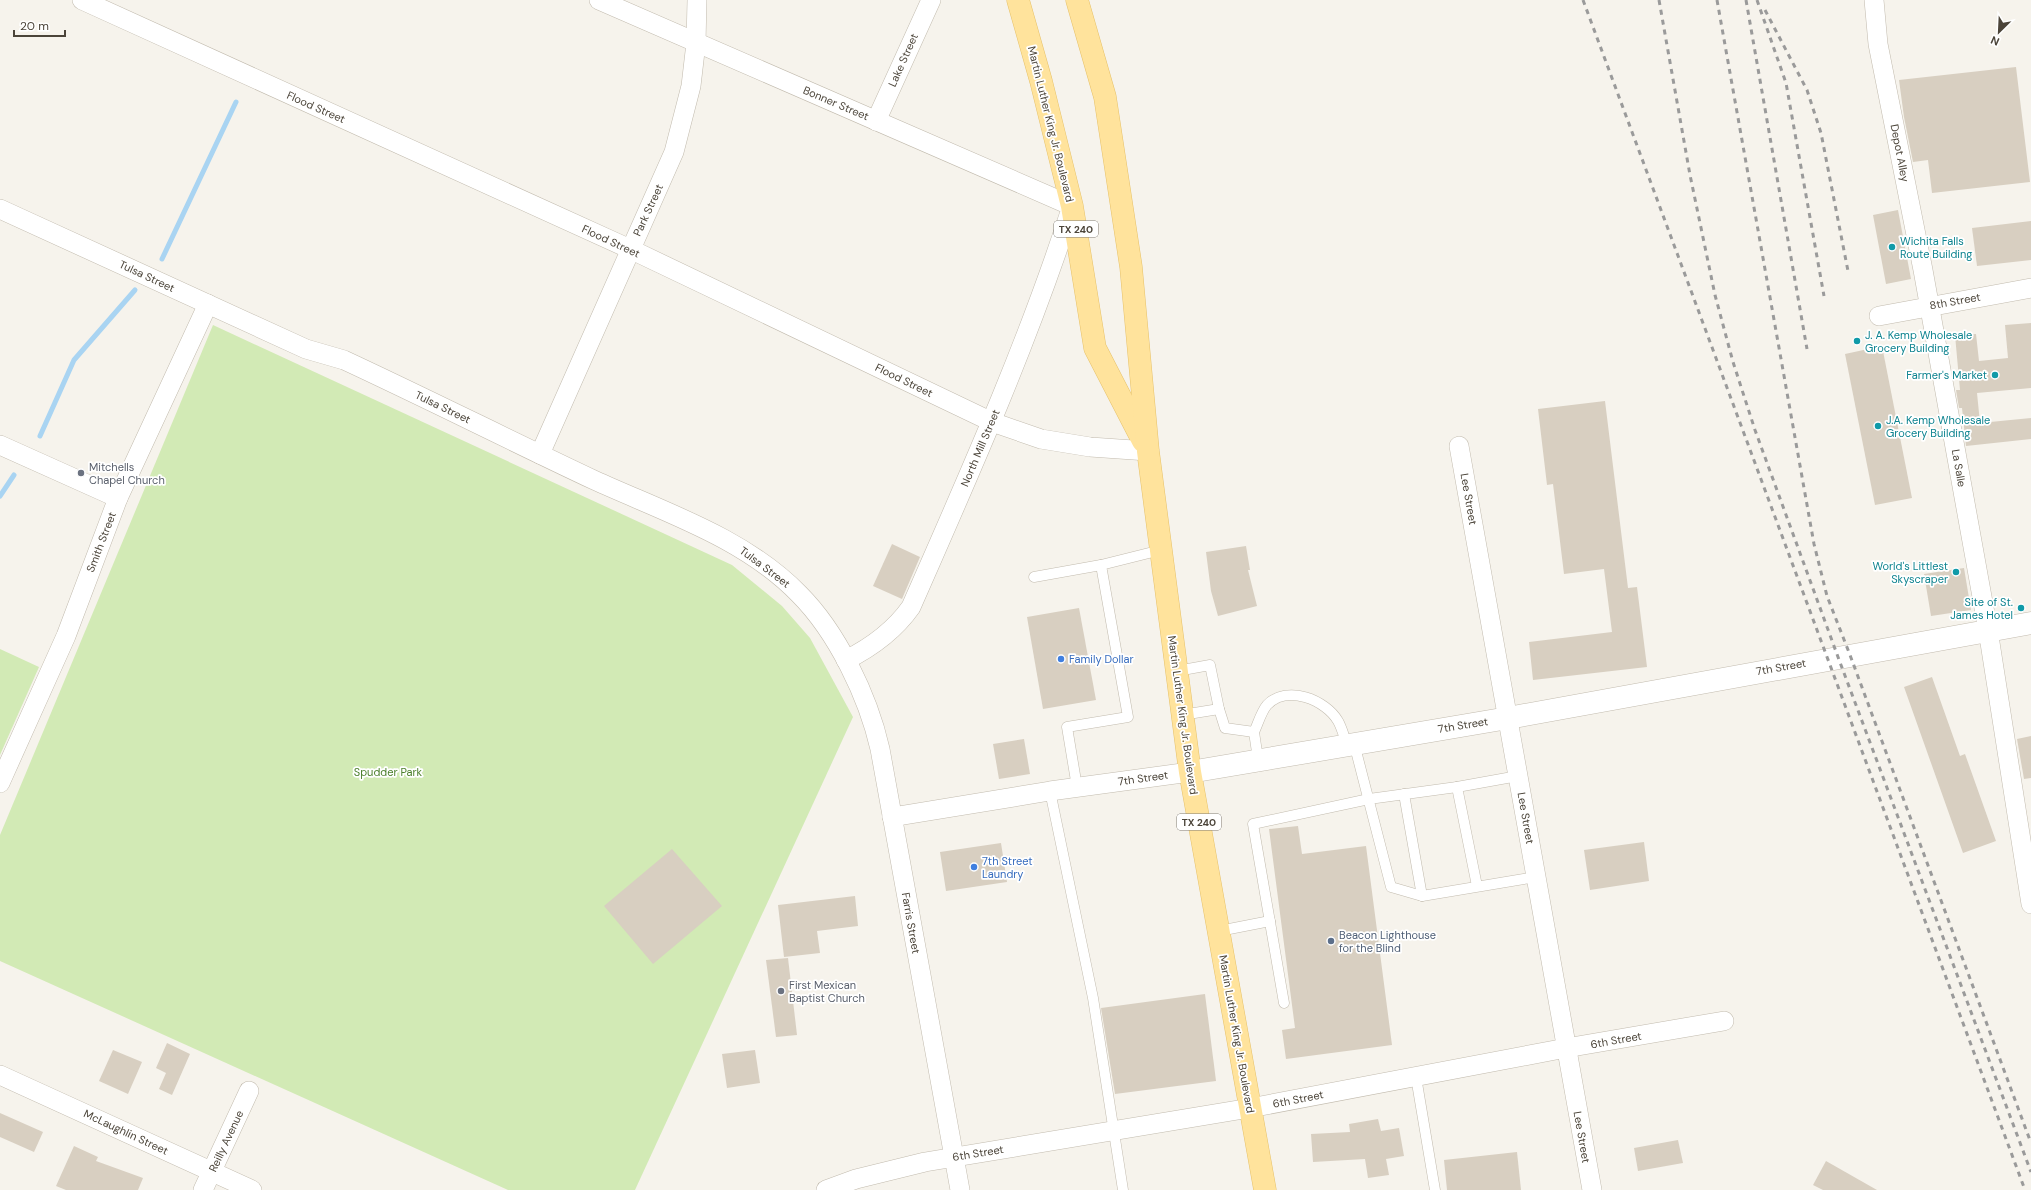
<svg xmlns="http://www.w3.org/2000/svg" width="2031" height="1190" viewBox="0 0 2031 1190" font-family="'DM Sans',sans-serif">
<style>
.green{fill:#d2eab5}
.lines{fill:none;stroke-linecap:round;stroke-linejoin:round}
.stream{stroke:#a9d4f2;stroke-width:5}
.building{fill:#d8cfc1}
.service-casing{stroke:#c2bbae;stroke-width:11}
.minor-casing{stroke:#c2bbae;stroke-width:20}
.tertiary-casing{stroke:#c2bbae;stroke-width:23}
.primary-casing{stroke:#e6c16a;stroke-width:23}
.service{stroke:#fff;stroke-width:10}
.minor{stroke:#fff;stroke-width:19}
.tertiary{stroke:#fff;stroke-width:22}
.primary{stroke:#ffe39c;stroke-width:22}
.rail{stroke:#9a9a9a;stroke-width:3;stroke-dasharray:5 5;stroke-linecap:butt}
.culture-dot{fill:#0f9aa8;stroke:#fff;stroke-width:1.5}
.worship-dot{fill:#6b7280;stroke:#fff;stroke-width:1.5}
.shop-dot{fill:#3f7fe0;stroke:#fff;stroke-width:1.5}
.service-dot{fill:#5c6f8a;stroke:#fff;stroke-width:1.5}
.labels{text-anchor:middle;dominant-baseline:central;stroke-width:3.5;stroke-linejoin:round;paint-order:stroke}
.shield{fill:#fff;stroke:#817c74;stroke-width:1}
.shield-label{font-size:10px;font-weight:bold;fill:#4b4439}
.street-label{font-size:11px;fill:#4b4439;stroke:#fff}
.culture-label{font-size:11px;fill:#0d838f;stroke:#fff;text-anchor:start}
.worship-label{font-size:11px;fill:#5b616d;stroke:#fff;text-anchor:start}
.shop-label{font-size:11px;fill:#366cbe;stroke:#fff;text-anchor:start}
.park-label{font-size:11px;fill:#4a7f2a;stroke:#fff}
.service-label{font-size:11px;fill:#4e5e75;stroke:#fff;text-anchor:start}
</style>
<rect width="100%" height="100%" fill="#f6f3ec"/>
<g class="green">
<polygon points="213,325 732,565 782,606 810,638 853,717 635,1190 508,1190 0,961 0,835"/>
<polygon points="0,649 39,667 0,755"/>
</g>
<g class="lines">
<g class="stream">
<polyline points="162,259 236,102"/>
<polyline points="40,436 74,360 135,290"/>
<polyline points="0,496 14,475"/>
</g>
</g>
<g class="building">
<polygon points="2016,67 2030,182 1932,193 1928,160 1913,162 1904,117 1899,80"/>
<polygon points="1898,210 1911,279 1886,284 1873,215"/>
<polygon points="2031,221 2031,260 1977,266 1972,228"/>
<polygon points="2031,323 2031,388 1977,393 1980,423 2031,418 2031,439 1966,446 1962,408 1959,408 1956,390 1960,390 1955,335 1976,334 1979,361 2008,358 2005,325"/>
<polygon points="1882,346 1912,498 1875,505 1845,354"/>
<polygon points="1605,401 1628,588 1637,587 1647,667 1533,680 1529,642 1612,632 1604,569 1564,574 1553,484 1547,485 1538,409"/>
<polygon points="892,544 920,557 902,599 873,586"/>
<polygon points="1246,546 1250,570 1248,570 1257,606 1218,616 1211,591 1206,552"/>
<polygon points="1964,568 1971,610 1931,616 1924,574"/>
<polygon points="1079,608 1096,700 1043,709 1027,617"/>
<polygon points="1932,677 1960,756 1965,754 1996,841 1963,853 1904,687"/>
<polygon points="2031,736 2031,778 2024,779 2017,739"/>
<polygon points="1024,739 1030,774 999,779 993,744"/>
<polygon points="1298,826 1302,854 1366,846 1392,1045 1286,1059 1282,1030 1295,1028 1269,829"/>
<polygon points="1644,842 1649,881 1590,890 1584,850"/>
<polygon points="1001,843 1007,882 946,891 940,852"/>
<polygon points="672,849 722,906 653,964 604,906"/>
<polygon points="855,896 858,926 817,931 820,953 784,957 778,905"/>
<polygon points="788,958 797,1035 776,1037 766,960"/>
<polygon points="1205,994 1216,1081 1115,1094 1101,1008"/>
<polygon points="167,1043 190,1054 172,1095 159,1089 166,1073 156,1068"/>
<polygon points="113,1050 142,1062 128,1094 99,1081"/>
<polygon points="755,1050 760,1083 727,1088 722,1054"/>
<polygon points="0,1113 43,1132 34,1152 0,1137"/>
<polygon points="1378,1119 1381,1131 1399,1128 1404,1156 1386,1159 1389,1175 1368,1178 1365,1159 1313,1162 1311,1134 1350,1132 1349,1124"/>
<polygon points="1678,1140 1683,1163 1638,1171 1634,1148"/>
<polygon points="74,1146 98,1157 96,1161 143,1178 138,1190 66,1190 56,1186"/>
<polygon points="1517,1152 1521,1190 1447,1190 1444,1160"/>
<polygon points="1826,1161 1877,1190 1823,1190 1813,1185"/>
</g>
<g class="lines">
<g class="service-casing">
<g id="service">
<polyline points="1034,577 1101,565"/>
<polyline points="1177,671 1210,665 1219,709 1182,715"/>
<polyline points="1219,709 1225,728 1254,732 1258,759"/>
<path d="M1254,732C1258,724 1261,712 1267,705C1287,684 1326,700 1338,721C1342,728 1344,737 1347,744"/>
<polyline points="1354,743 1391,887 1422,896 1536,877"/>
<polyline points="1077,787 1067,727 1128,717 1101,565 1161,550"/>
<polyline points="1050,791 1093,998 1123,1190"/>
<polyline points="1404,794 1422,896"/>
<polyline points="1477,886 1457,787 1518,776"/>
<polyline points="1219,931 1270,921"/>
<polyline points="1284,1003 1253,824 1369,799 1457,787"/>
<polyline points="1416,1077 1435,1190"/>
</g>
</g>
<g class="minor-casing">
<g id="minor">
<polyline points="82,0 630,249 992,422 1041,439 1090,447 1148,451"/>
<path d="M599,0L1072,206C1028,343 969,475 911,607C894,631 872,647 846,660"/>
<polyline points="1874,0 1878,44 1923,270 1988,630 2031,904"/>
<polyline points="876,121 931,0"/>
<path d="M0,209L306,349L344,360C428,399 511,441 594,480C664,512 745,538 799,594C837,632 868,696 880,749L960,1190"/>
<polyline points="1879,316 2031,288"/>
<polyline points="0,445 118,498"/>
<polyline points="1459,446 1592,1190"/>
<polyline points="540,454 674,152 691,86 696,43 697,0"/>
<polyline points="0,783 66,636 118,498 208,304"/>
<polyline points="892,817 1050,791 1190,772"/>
<polyline points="0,1075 252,1190"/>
<polyline points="203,1190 249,1091"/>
<polyline points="826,1190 856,1179 925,1162 1250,1108 1566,1048 1724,1021"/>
</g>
</g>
<g class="tertiary-casing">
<polyline id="tertiary" points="1190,772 1508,718 2031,623"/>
</g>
<g class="primary-casing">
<g id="primary">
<polyline points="1018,0 1041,81 1072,206 1095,348 1143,441"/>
<polyline points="1077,0 1105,97 1131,267 1148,451 1190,772 1265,1190"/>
</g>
</g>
<use href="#service" class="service"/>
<use href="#minor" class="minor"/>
<use href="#tertiary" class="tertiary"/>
<use href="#primary" class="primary"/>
<g class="rail">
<polyline points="1583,0 2025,1190"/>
<polyline points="1659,0 1690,175 1715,295 1733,362 1755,430 1838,657 2031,1172"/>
<polyline points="1717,0 1814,544 1827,596 1850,655 2031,1143"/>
<polyline points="1746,0 1807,349"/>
<polyline points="1757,0 1786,83 1824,296"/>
<polyline points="1765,10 1807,90 1821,133 1848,271"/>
</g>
</g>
<g class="culture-dot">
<circle cx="1892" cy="247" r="4"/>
<circle cx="1857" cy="341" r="4"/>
<circle cx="1995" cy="375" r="4"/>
<circle cx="1878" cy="426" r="4"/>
<circle cx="1956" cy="572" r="4"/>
<circle cx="2021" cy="608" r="4"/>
</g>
<g class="worship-dot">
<circle cx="81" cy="473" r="4"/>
<circle cx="781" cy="991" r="4"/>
</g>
<g class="shop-dot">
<circle cx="1061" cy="659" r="4"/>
<circle cx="974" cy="867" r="4"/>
</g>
<circle class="service-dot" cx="1331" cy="941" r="4"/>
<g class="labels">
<g class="shield">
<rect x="1054" y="221" width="44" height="16" rx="3"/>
<rect x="1177" y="814" width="44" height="16" rx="3"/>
</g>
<g class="shield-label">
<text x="1076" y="229">TX 240</text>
<text x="1199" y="822">TX 240</text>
</g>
<g class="street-label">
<text transform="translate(903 60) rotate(-66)">Lake Street</text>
<text transform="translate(836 103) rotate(23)">Bonner Street</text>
<text transform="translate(316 107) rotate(24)">Flood Street</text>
<text transform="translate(1051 124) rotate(76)">Martin Luther King Jr. Boulevard</text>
<text transform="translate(1900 153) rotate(79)">Depot Alley</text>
<text transform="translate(648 210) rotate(-65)">Park Street</text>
<text transform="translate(611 241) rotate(25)">Flood Street</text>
<text transform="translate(147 276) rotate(25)">Tulsa Street</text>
<text transform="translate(1955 301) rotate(-10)">8th Street</text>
<text transform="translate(904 380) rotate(26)">Flood Street</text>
<text transform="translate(443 407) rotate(26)">Tulsa Street</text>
<text transform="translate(980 448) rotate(-67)">North Mill Street</text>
<text transform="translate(1959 468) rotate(80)">La Salle</text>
<text transform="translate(1469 499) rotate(80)">Lee Street</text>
<text transform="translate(101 542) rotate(-69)">Smith Street</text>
<text transform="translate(765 567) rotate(37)">Tulsa Street</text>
<text transform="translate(1781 667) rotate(-10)">7th Street</text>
<text transform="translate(1183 715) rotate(82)">Martin Luther King Jr. Boulevard</text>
<text transform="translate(1463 725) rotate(-9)">7th Street</text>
<text transform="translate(1143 778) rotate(-8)">7th Street</text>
<text transform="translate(1526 818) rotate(80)">Lee Street</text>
<text transform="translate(911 923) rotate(80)">Farris Street</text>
<text transform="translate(1237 1034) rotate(80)">Martin Luther King Jr. Boulevard</text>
<text transform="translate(1616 1040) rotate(-10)">6th Street</text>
<text transform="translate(1298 1099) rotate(-11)">6th Street</text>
<text transform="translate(126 1132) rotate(25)">McLaughlin Street</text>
<text transform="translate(1582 1137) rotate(80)">Lee Street</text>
<text transform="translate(226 1141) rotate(-65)">Reilly Avenue</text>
<text transform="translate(978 1153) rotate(-9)">6th Street</text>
</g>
<g class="culture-label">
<text x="1900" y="241">Wichita Falls<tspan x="1900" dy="13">Route Building</tspan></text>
<text x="1865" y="335">J. A. Kemp Wholesale<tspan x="1865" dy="13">Grocery Building</tspan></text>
<text x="1987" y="375" text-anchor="end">Farmer's Market</text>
<text x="1886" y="420">J.A. Kemp Wholesale<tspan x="1886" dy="13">Grocery Building</tspan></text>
<text x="1948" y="566" text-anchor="end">World's Littlest<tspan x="1948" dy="13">Skyscraper</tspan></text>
<text x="2013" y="602" text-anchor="end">Site of St.<tspan x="2013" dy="13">James Hotel</tspan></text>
</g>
<g class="worship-label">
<text x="89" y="467">Mitchells<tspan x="89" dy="13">Chapel Church</tspan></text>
<text x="789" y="985">First Mexican<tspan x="789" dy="13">Baptist Church</tspan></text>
</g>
<g class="shop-label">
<text x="1069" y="659">Family Dollar</text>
<text x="982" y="861">7th Street<tspan x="982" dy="13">Laundry</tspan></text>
</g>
<g class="park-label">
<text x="388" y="772">Spudder Park</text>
</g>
<g class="service-label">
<text x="1339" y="935">Beacon Lighthouse<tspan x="1339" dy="13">for the Blind</tspan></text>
</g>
</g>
<g transform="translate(1999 32) rotate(204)" stroke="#ffffff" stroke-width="3" paint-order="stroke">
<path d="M0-3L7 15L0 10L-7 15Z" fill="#4b4439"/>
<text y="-6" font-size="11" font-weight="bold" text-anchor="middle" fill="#4b4439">N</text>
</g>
<path d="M14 30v6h51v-6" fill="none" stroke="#4b4439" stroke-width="2"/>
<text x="20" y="30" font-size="12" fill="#4b4439" stroke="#ffffff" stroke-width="3" paint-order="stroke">20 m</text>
</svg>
